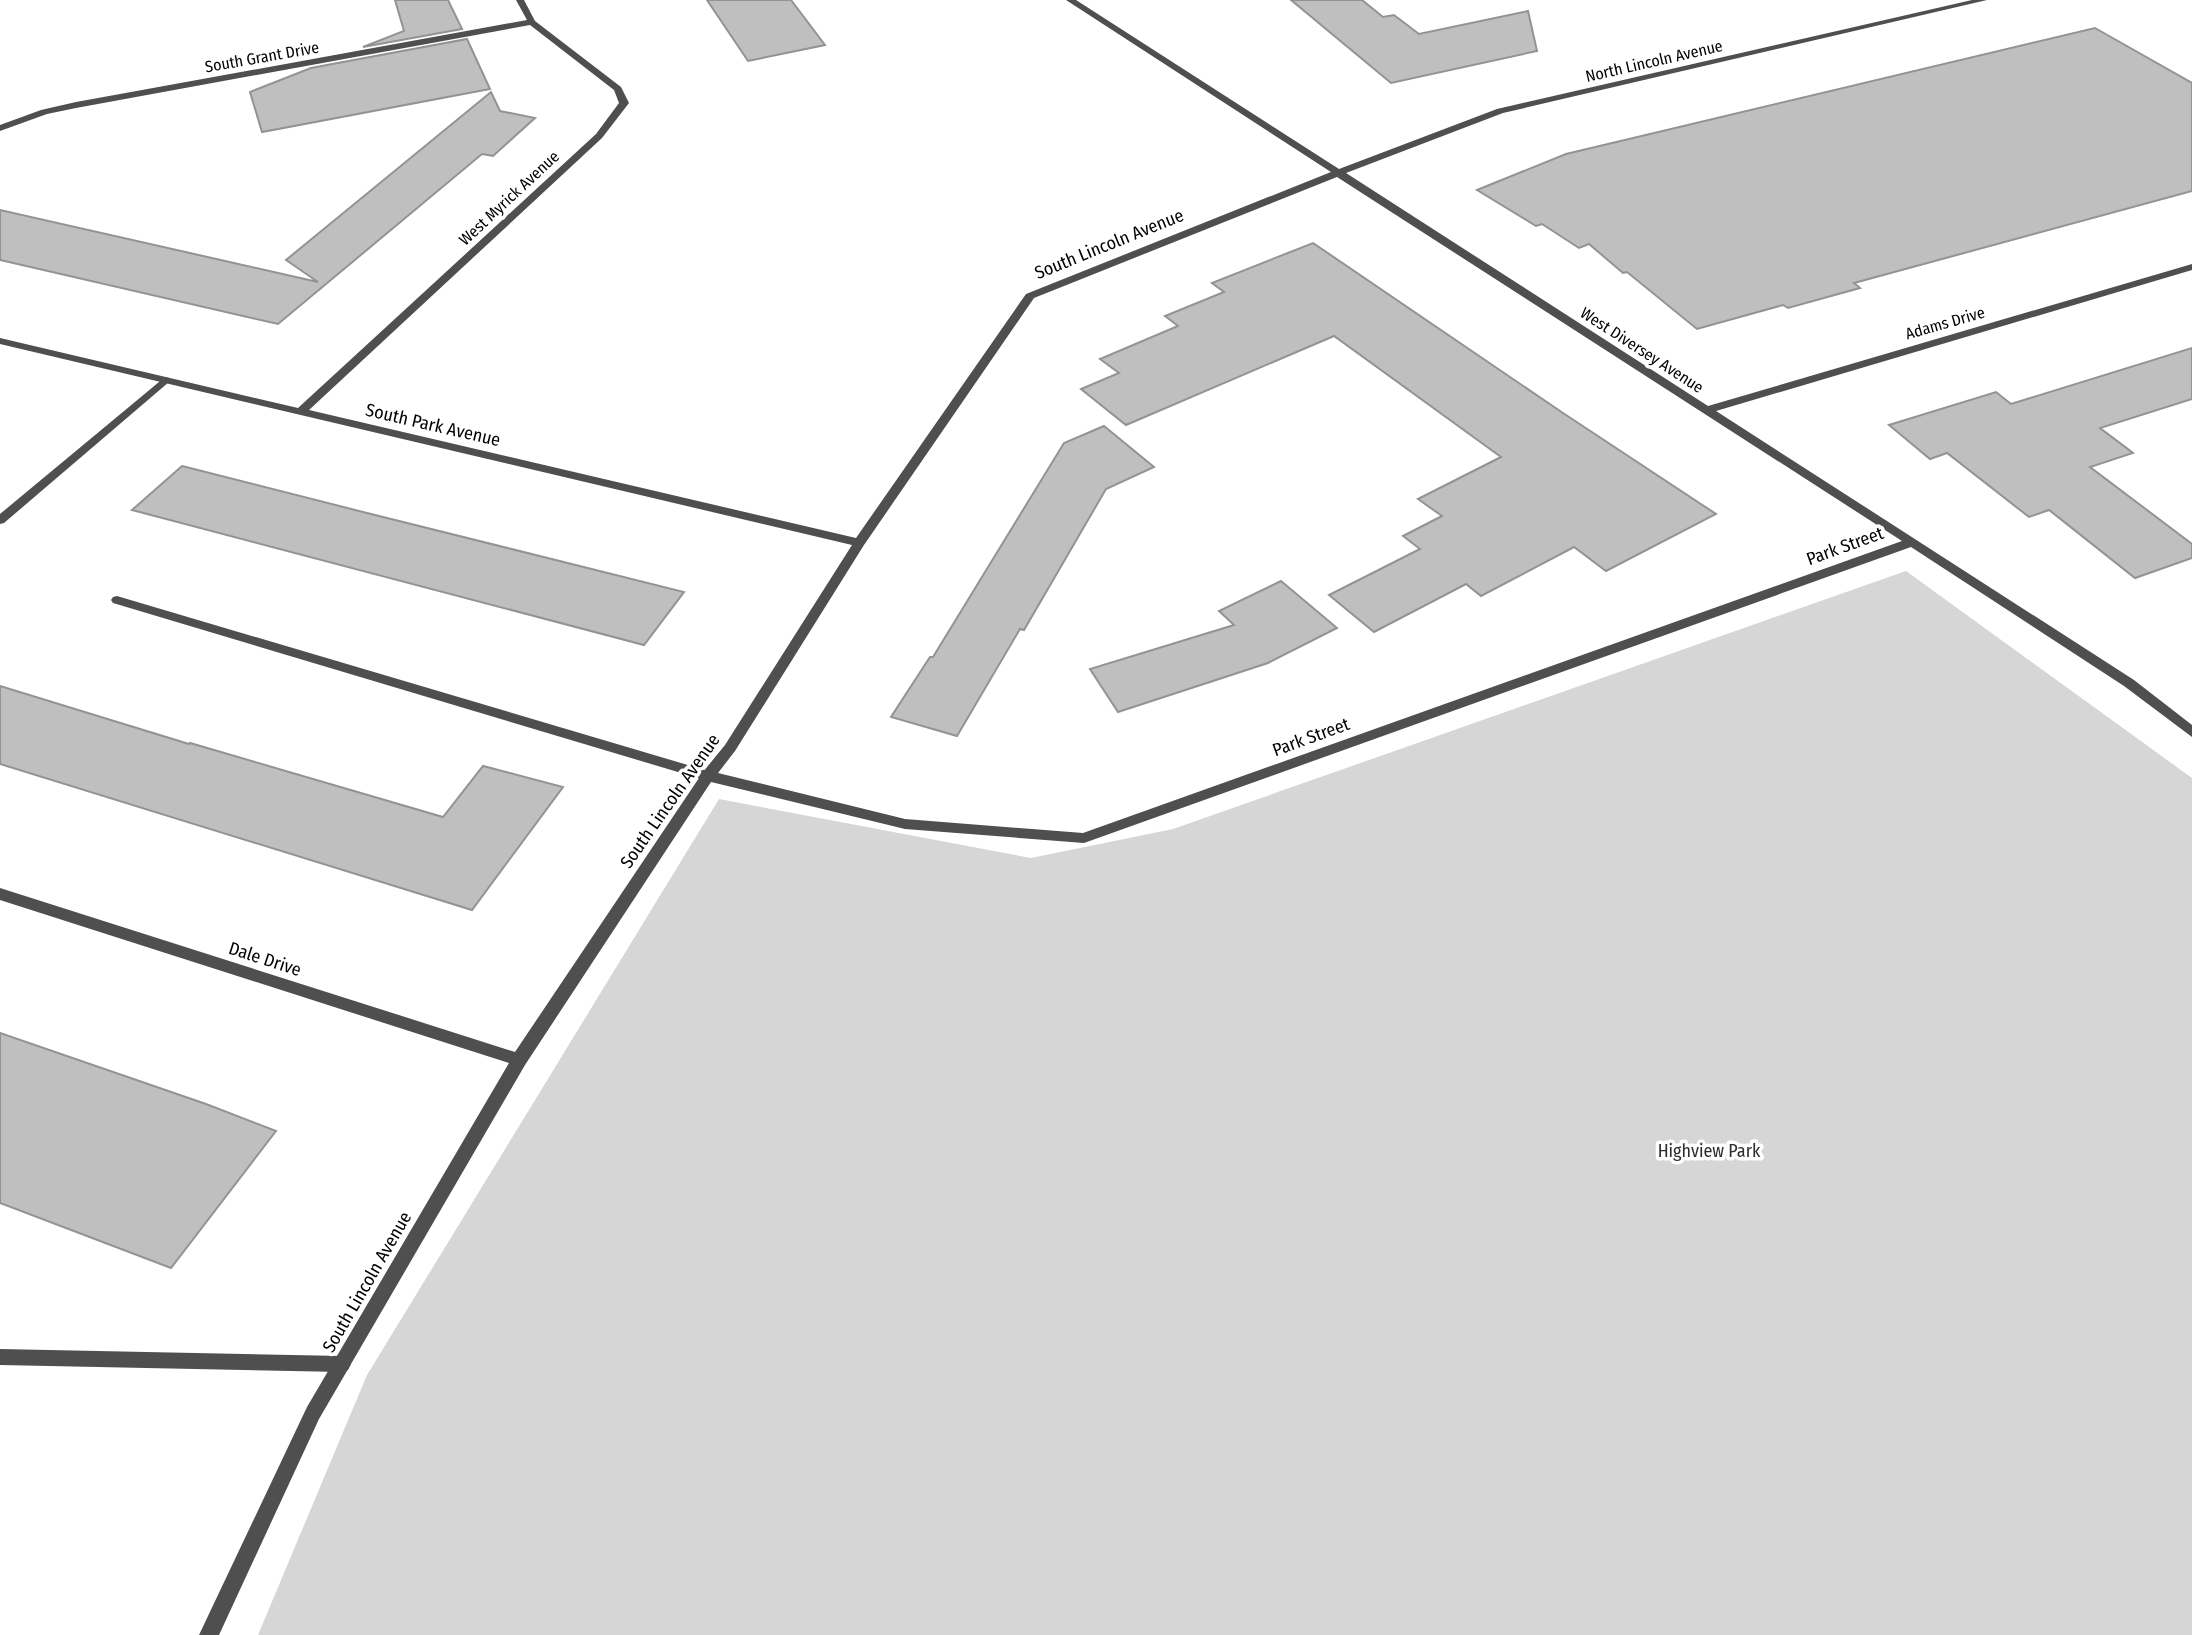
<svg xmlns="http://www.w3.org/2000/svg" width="2192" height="1635" viewBox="0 0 2192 1635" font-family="'Fira Sans Condensed',sans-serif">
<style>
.green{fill:#d6d6d6}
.building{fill:#bfbfbf;stroke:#939393;stroke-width:2}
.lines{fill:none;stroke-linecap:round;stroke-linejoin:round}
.service{fill:#4f4f4f;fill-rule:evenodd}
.minor{fill:#4f4f4f;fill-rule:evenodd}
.labels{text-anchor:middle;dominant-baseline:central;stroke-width:7;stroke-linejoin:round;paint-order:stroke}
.far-street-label{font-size:16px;fill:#000;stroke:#fff}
.street-label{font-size:18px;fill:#000;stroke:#fff}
.park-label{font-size:18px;fill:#2d2d2d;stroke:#fff}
</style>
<rect width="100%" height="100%" fill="#fff"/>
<polygon class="green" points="1906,571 2192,778 2192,1635 258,1635 367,1375 719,799 1031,858 1173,829"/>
<g class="building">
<polygon points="395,0 448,0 462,29 363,47 404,31"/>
<polygon points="707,0 791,0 825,45 748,61"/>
<polygon points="1291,0 1362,0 1383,17 1394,15 1419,34 1528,11 1537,51 1391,83"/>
<polygon points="2095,28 2192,83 2192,191 1854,283 1860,288 1788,308 1783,305 1697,329 1627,272 1623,273 1589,244 1579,248 1542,224 1536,226 1477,190 1566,154"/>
<polygon points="467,39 490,89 262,132 250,92 311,68"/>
<polygon points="491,92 500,111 535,118 493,156 482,154 278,324 0,260 0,210 318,282 286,260"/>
<polygon points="1313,243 1563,413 1716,514 1606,571 1574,547 1481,596 1466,584 1374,632 1329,595 1420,549 1403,536 1442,516 1418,499 1501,457 1334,336 1126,425 1081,389 1119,373 1100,359 1178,326 1165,316 1224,292 1212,283"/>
<polygon points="2192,348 2192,399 2100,428 2133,453 2090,467 2192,544 2192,558 2135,578 2049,510 2029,517 1947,453 1930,459 1889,425 1996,392 2011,404"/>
<polygon points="1104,426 1154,467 1106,489 1024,630 1020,629 957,736 891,717 930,657 933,657 1064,443"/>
<polygon points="182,466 371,514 684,592 644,645 132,510"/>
<polygon points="1281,581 1337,628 1268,663 1118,712 1090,669 1234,625 1219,611"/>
<polygon points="0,686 189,744 190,743 443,817 483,766 563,787 472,910 0,764"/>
<polygon points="0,1033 206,1104 276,1131 171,1268 0,1203"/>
</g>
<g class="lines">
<g class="service">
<polygon points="165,377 169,378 169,382 4,523 0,524 0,514"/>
<polygon points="117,596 708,771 715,776 708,781 113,603 111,600 113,597"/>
<polygon points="0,1349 342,1356 348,1358 351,1364 348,1370 342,1372 0,1365"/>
</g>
<path class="minor" d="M516,0H524L535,21L621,87L629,103L602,138L309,410L856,538L1026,294L1331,172L1066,0H1076L1339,169L1497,109L1972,0H1987L1503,113L1346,173L1708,406L2192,264V270L1716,411L2134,680L2192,725V737L2124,686L1911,547L1084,843L905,829L711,782L525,1065L319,1419L219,1635H199L307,1407L509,1063L0,900V888L515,1052L703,772L725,745L852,545L0,344V338L298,408L596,134L619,103L614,90L530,25L76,108L47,114L0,131V125L41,110L76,102L527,20ZM1337,177L1902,541L1083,833L905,819L718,773L735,751L864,545L1034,298Z"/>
</g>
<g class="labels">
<g class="far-street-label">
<text transform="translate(262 57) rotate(-10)">South Grant Drive</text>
<text transform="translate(1654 61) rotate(-13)">North Lincoln Avenue</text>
<text transform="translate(509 198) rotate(-43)">West Myrick Avenue</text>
<text transform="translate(1945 323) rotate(-16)">Adams Drive</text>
<text transform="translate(1642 350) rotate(33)">West Diversey Avenue</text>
</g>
<g class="street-label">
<text transform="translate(1109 244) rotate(-22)">South Lincoln Avenue</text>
<text transform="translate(433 425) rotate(13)">South Park Avenue</text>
<text transform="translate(1845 546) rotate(-20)">Park Street</text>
<text transform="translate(1311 737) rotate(-20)">Park Street</text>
<text transform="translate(670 801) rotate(-55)">South Lincoln Avenue</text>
<text transform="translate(265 959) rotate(18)">Dale Drive</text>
<text transform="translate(367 1282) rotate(-60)">South Lincoln Avenue</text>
</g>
<g class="park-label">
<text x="1709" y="1151">Highview Park</text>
</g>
</g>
</svg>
